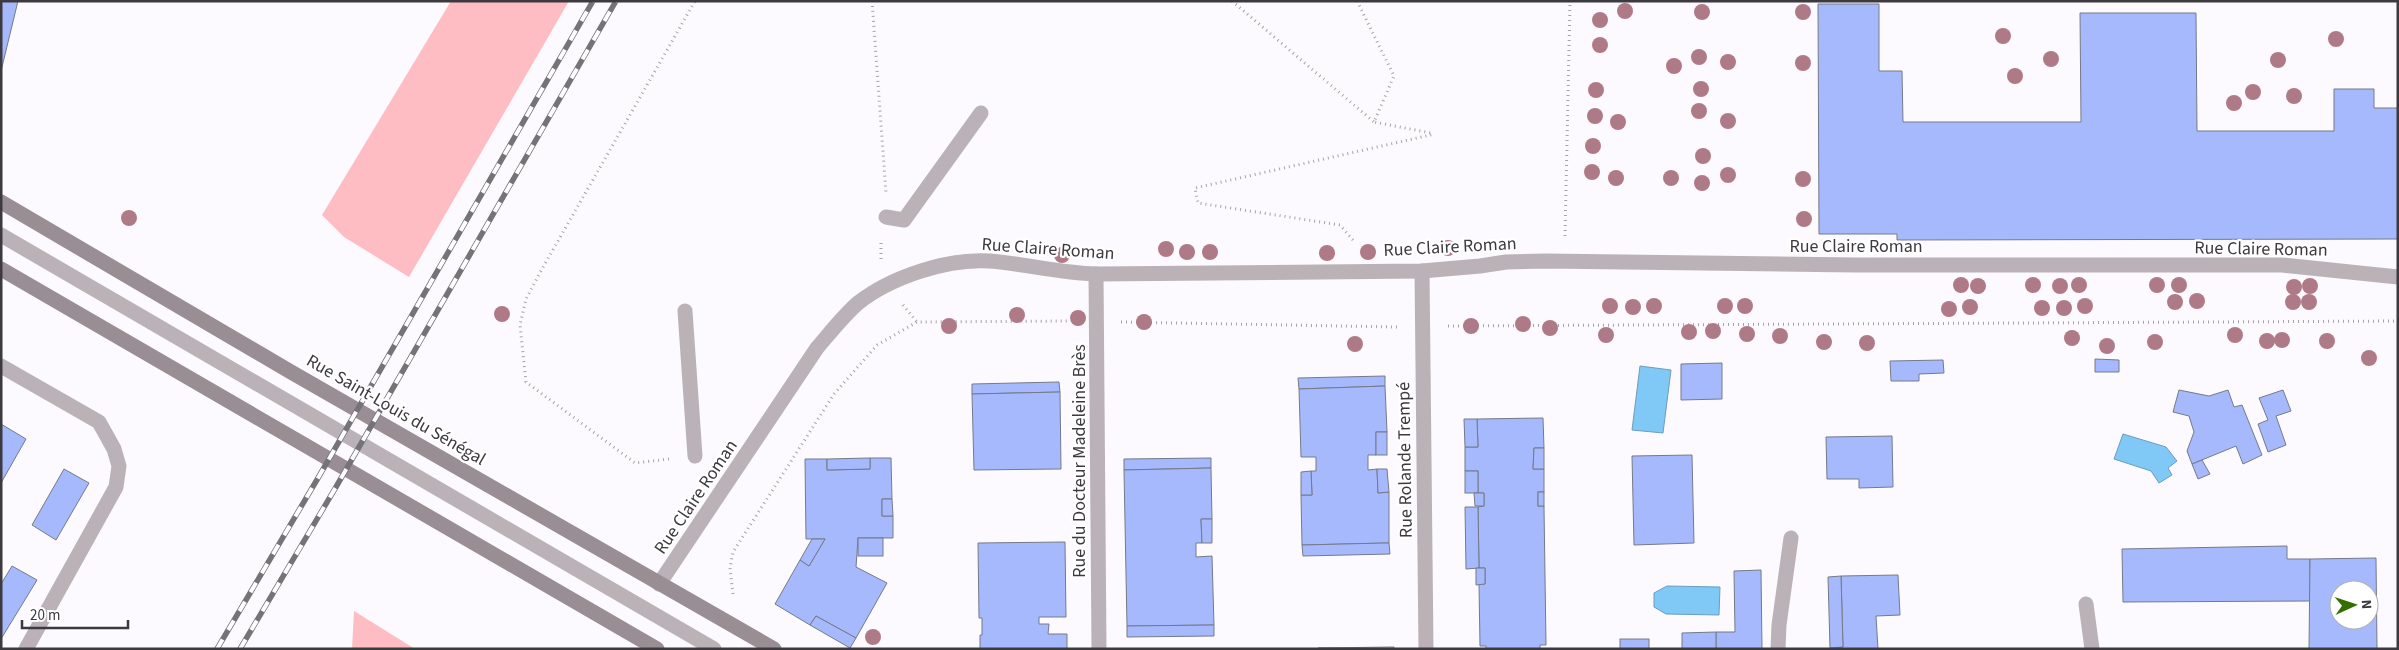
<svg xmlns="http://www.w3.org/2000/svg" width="2399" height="650" viewBox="0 0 2399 650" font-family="'Source Sans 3',sans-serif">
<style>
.green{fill:#fdbdc2}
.water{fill:#80c8f6;stroke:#6c9dbf}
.building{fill:#a6b9fc;stroke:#757a89;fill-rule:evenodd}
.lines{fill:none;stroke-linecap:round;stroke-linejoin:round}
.path{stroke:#a5a3a8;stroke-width:3;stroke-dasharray:1 4;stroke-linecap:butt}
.lane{stroke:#bab2b7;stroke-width:15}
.street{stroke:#bab2b7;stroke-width:15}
.secondary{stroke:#9a8e95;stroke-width:15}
.rail-casing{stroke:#757278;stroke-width:5.5}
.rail{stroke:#fff;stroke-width:4;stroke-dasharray:11;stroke-linecap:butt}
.tree{fill:#af7a88}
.labels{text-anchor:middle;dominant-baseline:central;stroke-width:4.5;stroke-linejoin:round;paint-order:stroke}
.street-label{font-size:18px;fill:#3c393f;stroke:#fff}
</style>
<rect width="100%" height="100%" fill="#fcfafe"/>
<g class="green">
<polygon points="451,1 569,1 409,277 344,237 322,215"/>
<polygon points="354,611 415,649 352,649"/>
</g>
<g class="water">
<polygon points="1640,366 1671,370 1663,433 1632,430"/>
<polygon points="2123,434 2166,447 2177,461 2168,468 2172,475 2159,483 2151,471 2114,459"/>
<polygon points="1667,586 1720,587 1719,615 1666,614 1654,607 1654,593"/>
</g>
<g class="building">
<polygon points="1,1 18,1 1,71"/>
<polygon points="1818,4 1879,4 1879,71 1902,71 1903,122 2081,122 2080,13 2196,13 2197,131 2334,131 2334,89 2374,89 2374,108 2398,108 2398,239 1897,240 1897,234 1819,234"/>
<polygon points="2095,359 2119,360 2119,372 2095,372"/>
<polygon points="1943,360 1944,373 1919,374 1919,381 1891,381 1890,361"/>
<polygon points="1722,363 1722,399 1681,400 1681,364"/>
<polygon points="1385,376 1385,386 1299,389 1298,378"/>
<polygon points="1059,382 1060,392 972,394 972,384"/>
<polygon points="1385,386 1387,432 1376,432 1376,455 1368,455 1368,470 1377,469 1378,493 1389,492 1389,543 1302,545 1301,495 1312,495 1311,471 1316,471 1316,457 1301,457 1299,389"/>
<polygon points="2179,390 2209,396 2228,390 2234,407 2242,405 2262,455 2243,464 2236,446 2192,464 2187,451 2194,432 2189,416 2173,412"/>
<polygon points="2283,390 2291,411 2276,416 2286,445 2268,452 2258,424 2268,420 2259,398"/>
<polygon points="1060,392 1061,469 974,470 972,394"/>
<polygon points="1543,418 1544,448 1534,448 1533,469 1544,469 1544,492 1538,492 1538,506 1544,506 1546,645 1540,645 1540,649 1486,649 1486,646 1480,646 1479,584 1485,584 1485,568 1479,568 1478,507 1484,506 1484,493 1478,493 1478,471 1465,471 1465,447 1478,447 1477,419"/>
<polygon points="1464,419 1477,419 1478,447 1465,447"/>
<polygon points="1,424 26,439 1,483"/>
<rect x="1376" y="432" width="11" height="23"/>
<polygon points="1892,436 1893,487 1859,488 1859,479 1827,479 1826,437"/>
<polygon points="1534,448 1544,448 1544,469 1533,469"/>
<polygon points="1692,455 1694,543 1634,545 1632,456"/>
<polygon points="870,458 891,458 892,499 882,499 882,516 893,516 893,538 858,538 856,567 887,583 856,638 816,616 810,625 775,604 800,560 809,566 825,539 806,539 805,459 827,459 827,470 870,469"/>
<polygon points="870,458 870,469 827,470 827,459"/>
<polygon points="1211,458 1211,468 1124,470 1124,459"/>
<polygon points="2202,460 2210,474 2198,479 2192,464"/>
<polygon points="1211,468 1212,519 1201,519 1202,543 1196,543 1196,557 1212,556 1214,625 1127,626 1124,470"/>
<polygon points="64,469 89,483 56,540 32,525"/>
<polygon points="1377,469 1387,469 1389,492 1378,493"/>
<polygon points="1311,471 1312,495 1301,495 1301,472"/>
<rect x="1465" y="471" width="13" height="22"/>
<rect x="1538" y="492" width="6" height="14"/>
<polygon points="1474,493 1484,493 1484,506 1475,506"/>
<polygon points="882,499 892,499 893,516 882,516"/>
<polygon points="1465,507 1478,507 1479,568 1466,569"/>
<polygon points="1201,519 1212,519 1212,543 1202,543"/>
<rect x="858" y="538" width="25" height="18"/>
<polygon points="812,539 825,539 809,566 800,560"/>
<polygon points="1065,542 1066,617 1039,617 1039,624 1049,624 1048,634 1067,634 1067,649 980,649 980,635 982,635 982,618 979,618 978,543"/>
<polygon points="1384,543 1389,543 1390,554 1303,556 1302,545"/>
<polygon points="2287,546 2287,559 2310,559 2310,601 2123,602 2122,549"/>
<path d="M2376,558L2377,649H2309L2310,559ZM2339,590H2369V620H2339Z"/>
<polygon points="12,566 37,580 1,639 1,584"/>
<polygon points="1476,568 1485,568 1485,584 1476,585"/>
<polygon points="1761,570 1762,649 1716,649 1716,632 1735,632 1734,571"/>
<polygon points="1898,575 1900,615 1876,616 1878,649 1830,649 1843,647 1841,576"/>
<polygon points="1841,576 1843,647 1830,648 1828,577"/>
<polygon points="816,616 856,638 850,648 810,625"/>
<polygon points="1214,625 1214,636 1127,637 1127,626"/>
<polygon points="1716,632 1716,649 1682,649 1682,633"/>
<rect x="1620" y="639" width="29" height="10"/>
<polygon points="1394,647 1394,649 1318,648"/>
</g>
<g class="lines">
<g class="path">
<polyline points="872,1 886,193"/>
<polyline points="1232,1 1374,122"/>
<polyline points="1357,1 1394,76 1374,122 1431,133"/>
<polyline points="1565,236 1570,1"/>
<polyline points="1353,240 1340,225 1198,203 1195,188 1435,134"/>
<polyline points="881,243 881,259"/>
<polyline points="903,305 917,322"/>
<polyline points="1121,322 1397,327"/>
<polyline points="1448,326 2398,321"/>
<polyline points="669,459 635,463 526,382 520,325 526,299 542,269 695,1"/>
<polyline points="733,594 730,568 733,552 834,394 877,345 917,322 1070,321"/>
</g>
<g class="lane">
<polyline points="886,217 904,220 981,113"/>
<polyline points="1,235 714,649"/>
<polyline points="685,311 695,456"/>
<polyline points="1,366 99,422 114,449 119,466 116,487 26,649"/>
<polyline points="2086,604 2092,649"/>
</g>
<g class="street">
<polyline points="1422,271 1426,649"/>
<polyline points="1096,274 1099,649"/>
<path d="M659,584L817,348C830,333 843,316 858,303C891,277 948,258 990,261C1026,264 1060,273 1096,274L1422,271L1480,266L1506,262L1546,261L1856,265H2282L2398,277"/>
<polyline points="1778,649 1779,625 1791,538"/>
</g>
<g class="secondary">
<polyline points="1,202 291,372 774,649"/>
<polyline points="1,269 657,649"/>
</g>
<g class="rail-casing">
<g id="rail">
<polyline points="217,649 318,478 593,1"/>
<polyline points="240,649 336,487 616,1"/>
</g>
</g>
<use href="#rail" class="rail"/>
</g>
<g class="tree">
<circle cx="1625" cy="11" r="8"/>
<circle cx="1702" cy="12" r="8"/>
<circle cx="1803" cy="12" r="8"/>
<circle cx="1600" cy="20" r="8"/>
<circle cx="2003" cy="36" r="8"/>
<circle cx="2336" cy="39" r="8"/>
<circle cx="1600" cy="45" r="8"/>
<circle cx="1699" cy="57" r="8"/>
<circle cx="2051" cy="59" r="8"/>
<circle cx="2278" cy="60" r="8"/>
<circle cx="1728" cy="62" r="8"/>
<circle cx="1803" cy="63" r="8"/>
<circle cx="1674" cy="66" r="8"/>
<circle cx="2015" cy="76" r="8"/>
<circle cx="1701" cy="89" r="8"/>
<circle cx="1596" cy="90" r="8"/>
<circle cx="2253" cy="92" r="8"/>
<circle cx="2294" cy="96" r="8"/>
<circle cx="2234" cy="103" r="8"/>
<circle cx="1699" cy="111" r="8"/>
<circle cx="1595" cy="116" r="8"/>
<circle cx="1728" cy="121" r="8"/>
<circle cx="1618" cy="122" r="8"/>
<circle cx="1593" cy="146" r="8"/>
<circle cx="1703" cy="156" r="8"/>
<circle cx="1592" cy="172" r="8"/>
<circle cx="1728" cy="175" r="8"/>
<circle cx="1616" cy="178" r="8"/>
<circle cx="1671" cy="178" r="8"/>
<circle cx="1803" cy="179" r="8"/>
<circle cx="1702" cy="183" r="8"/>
<circle cx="129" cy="218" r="8"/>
<circle cx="1804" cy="219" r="8"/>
<circle cx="1448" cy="248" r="8"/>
<circle cx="1166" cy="249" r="8"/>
<circle cx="1187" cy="252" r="8"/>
<circle cx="1210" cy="252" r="8"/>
<circle cx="1368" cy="252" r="8"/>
<circle cx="1327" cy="253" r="8"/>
<circle cx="1062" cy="255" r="8"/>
<circle cx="1961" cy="285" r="8"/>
<circle cx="2033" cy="285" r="8"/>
<circle cx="2079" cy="285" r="8"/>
<circle cx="2157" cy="285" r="8"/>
<circle cx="2179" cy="285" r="8"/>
<circle cx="1978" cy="286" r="8"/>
<circle cx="2060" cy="286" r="8"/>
<circle cx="2310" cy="286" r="8"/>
<circle cx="2294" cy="287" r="8"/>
<circle cx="2197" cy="301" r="8"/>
<circle cx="2175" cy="302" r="8"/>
<circle cx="2293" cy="302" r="8"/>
<circle cx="2309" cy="302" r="8"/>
<circle cx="1610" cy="306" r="8"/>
<circle cx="1654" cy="306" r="8"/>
<circle cx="1725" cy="306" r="8"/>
<circle cx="1745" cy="306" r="8"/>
<circle cx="2085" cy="306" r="8"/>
<circle cx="1633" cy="307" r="8"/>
<circle cx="1970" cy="307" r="8"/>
<circle cx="2042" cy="308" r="8"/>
<circle cx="2064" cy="308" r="8"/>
<circle cx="1949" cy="309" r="8"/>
<circle cx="502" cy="314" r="8"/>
<circle cx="1017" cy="315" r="8"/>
<circle cx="1078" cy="318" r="8"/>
<circle cx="1144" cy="322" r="8"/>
<circle cx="1523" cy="324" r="8"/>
<circle cx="949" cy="326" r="8"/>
<circle cx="1471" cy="326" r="8"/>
<circle cx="1550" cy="328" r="8"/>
<circle cx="1713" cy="331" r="8"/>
<circle cx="1689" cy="332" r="8"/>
<circle cx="1747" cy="334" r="8"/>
<circle cx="1606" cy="335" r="8"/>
<circle cx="2235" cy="335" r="8"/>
<circle cx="1780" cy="336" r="8"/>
<circle cx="2072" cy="338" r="8"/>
<circle cx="2282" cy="340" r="8"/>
<circle cx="2267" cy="341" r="8"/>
<circle cx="2327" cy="341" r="8"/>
<circle cx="1824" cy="342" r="8"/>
<circle cx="2155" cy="342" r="8"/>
<circle cx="1867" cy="343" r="8"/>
<circle cx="1355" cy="344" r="8"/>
<circle cx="2107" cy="346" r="8"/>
<circle cx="2369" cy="358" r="8"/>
<circle cx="873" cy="637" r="8"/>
</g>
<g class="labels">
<g class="street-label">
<text x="1856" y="246">Rue Claire Roman</text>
<text transform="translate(1450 247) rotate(-3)">Rue Claire Roman</text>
<text transform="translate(1048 249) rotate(4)">Rue Claire Roman</text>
<text transform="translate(2261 249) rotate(1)">Rue Claire Roman</text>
<text transform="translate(396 410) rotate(30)">Rue Saint-Louis du Sénégal</text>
<text transform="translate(1405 460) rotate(-91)">Rue Rolande Trempé</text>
<text transform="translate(1079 461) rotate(-90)">Rue du Docteur Madeleine Brès</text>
<text transform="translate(696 497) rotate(-56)">Rue Claire Roman</text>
</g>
</g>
<rect width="2399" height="650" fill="none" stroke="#3c393f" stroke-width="5"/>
<g transform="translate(2354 605) rotate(87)"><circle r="24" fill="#ffffff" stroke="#b1b0b2"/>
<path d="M0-4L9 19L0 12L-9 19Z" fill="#347000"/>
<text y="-8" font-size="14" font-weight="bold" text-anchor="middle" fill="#3c393f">N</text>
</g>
<path d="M22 620v8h106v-8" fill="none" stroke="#3c393f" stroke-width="2.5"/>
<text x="30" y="620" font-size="15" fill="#3c393f" stroke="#ffffff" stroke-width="4" paint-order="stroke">20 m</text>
</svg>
